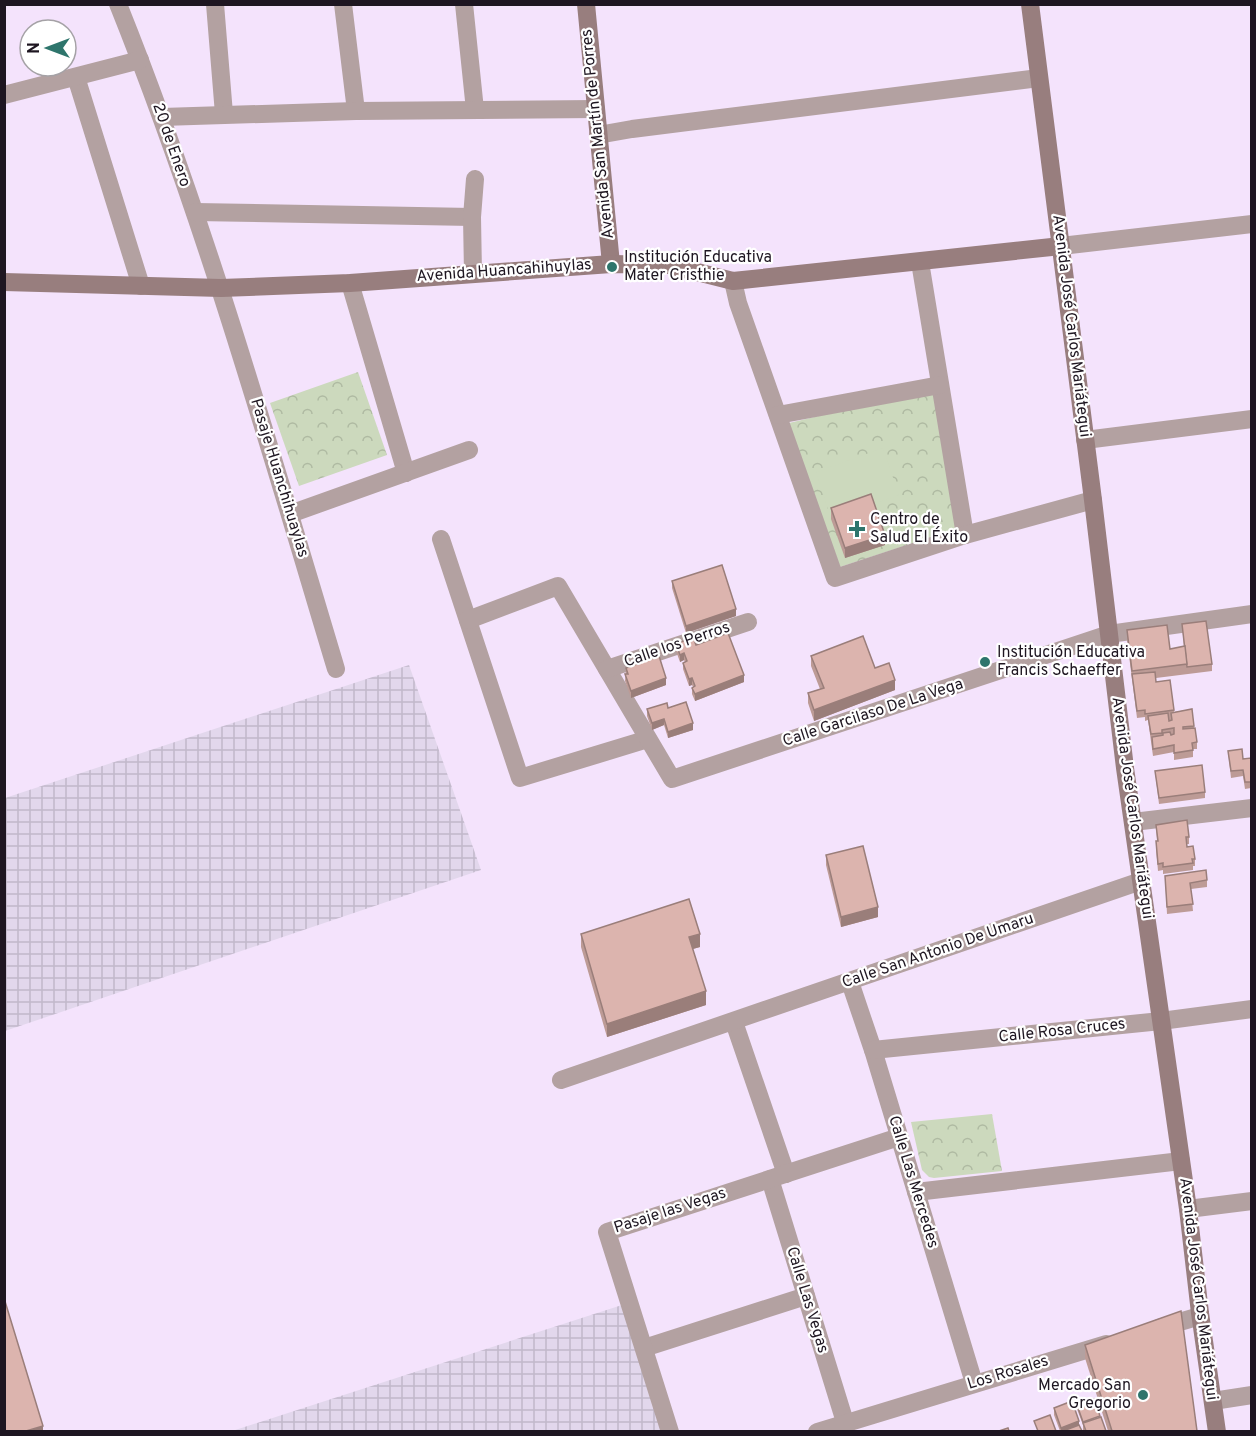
<svg xmlns="http://www.w3.org/2000/svg" width="1256" height="1436" viewBox="0 0 1256 1436" font-family="Overpass,sans-serif">
<style>
.industrial{fill:url(#industrial-grid)}
.forest{fill:url(#forest-crowns)}
.pitch{fill:#ccd9bd}
.lines{fill:none;stroke-linecap:round;stroke-linejoin:round}
.street{stroke:#b3a1a1;stroke-width:18}
.secondary{stroke:#987e7e;stroke-width:18}
.wall{fill:#bd9b96}
.shaded-wall{fill:#9a7e7a}
.building{fill:#dcb4ae;stroke:#9a7e7a;stroke-width:1.5}
.poi-dot{fill:#2e756c;stroke:#fff;stroke-width:2}
.labels{text-anchor:middle;dominant-baseline:central;stroke-width:4.5;stroke-linejoin:round;paint-order:stroke}
.street-label{font-size:16px;fill:#1e1621;stroke:#fff}
.poi-label{font-size:16px;fill:#1e1621;stroke:#fff;text-anchor:start}
</style>
<defs>
<pattern id="industrial-grid" width="8" height="8" patternUnits="userSpaceOnUse" patternTransform="scale(1.5)"><rect width="8" height="8" fill="#e2d7ec"/><path d="M0 4h8M4 0v8" fill="none" stroke="#c1b8ca"/></pattern>
<pattern id="forest-crowns" width="20" height="18" patternUnits="userSpaceOnUse" patternTransform="scale(1.5)"><rect width="20" height="18" fill="#ccd9bd"/><path d="M2 6a3 3 0 1 1 6 0M12 15a3 3 0 1 1 6 0" fill="none" stroke="#afbaa2"/></pattern>
</defs>
<rect width="100%" height="100%" fill="#f4e3fc"/>
<g class="industrial">
<polygon points="409,665 481,870 5,1031 5,798"/>
<polygon points="622,1305 664,1432 229,1432"/>
</g>
<g class="forest">
<polygon points="358,372 387,455 299,486 270,403"/>
<polygon points="936,393 959,528 840,567 789,423 852,408"/>
<polygon points="992,1114 1002,1171 934,1178 929,1177 922,1170 911,1122"/>
</g>
<polygon class="pitch" points="883,448 899,495 831,519 816,472"/>
<g class="lines">
<g class="street">
<path d="M118,4C205,221 269,446 336,669"/>
<polyline points="215,4 224,114"/>
<polyline points="343,4 356,111"/>
<polyline points="464,4 475,110"/>
<polyline points="76,77 141,286"/>
<polyline points="4,95 140,60"/>
<polyline points="162,117 356,111 596,109"/>
<polyline points="598,135 632,129 1039,78"/>
<polyline points="195,212 472,217"/>
<polyline points="1061,246 1252,224"/>
<polyline points="920,262 965,535"/>
<polyline points="473,273 472,217 475,179"/>
<polyline points="733,281 738,303 835,578 965,535 1093,500"/>
<polyline points="350,283 406,473"/>
<polyline points="778,415 940,385"/>
<polyline points="1085,440 1252,419"/>
<polyline points="290,514 469,450"/>
<polyline points="441,539 520,778 648,739"/>
<polyline points="468,620 558,586 672,779 1109,634 1252,614"/>
<polyline points="607,669 748,622"/>
<polyline points="1133,822 1252,808"/>
<polyline points="850,982 873,1050 974,1383"/>
<polyline points="734,1022 786,1174"/>
<polyline points="873,1050 1161,1021 1252,1009"/>
<polyline points="561,1080 1141,881"/>
<polyline points="770,1179 845,1422"/>
<polyline points="916,1192 1181,1161"/>
<polyline points="1188,1209 1252,1201"/>
<polyline points="1159,1328 1200,1316"/>
<polyline points="644,1348 806,1296"/>
<polyline points="1213,1401 1252,1395"/>
<polyline points="670,1432 607,1232 899,1137"/>
<polyline points="817,1432 1106,1344"/>
</g>
<g class="secondary">
<polyline points="586,4 611,264"/>
<polyline points="1030,4 1093,500 1125,768 1188,1209 1200,1313 1217,1432"/>
<polyline points="4,282 221,288 350,283 611,264 669,265 733,281 1061,246"/>
</g>
</g>
<g class="wall">
<polygon points="831,508 885,545 845,558 831,519"/>
<polygon points="672,581 736,616 686,633 672,588"/>
<polygon points="1182,624 1212,664 1212,671 1156,678 1156,682 1170,680 1174,712 1192,709 1194,728 1197,742 1197,749 1193,749 1193,757 1174,760 1174,752 1153,756 1148,720 1145,721 1145,717 1137,718 1127,640 1127,630 1170,649 1184,647"/>
<polygon points="676,644 696,645 744,682 695,701 692,694 692,688 693,687 692,685 689,686 683,669 683,663 685,662 684,660 680,662 676,651"/>
<polygon points="811,656 875,668 895,690 814,721 808,703 808,693 820,689 811,666"/>
<polygon points="626,668 666,685 631,698 625,681"/>
<polygon points="668,708 693,730 668,738 664,725 652,730 647,716 647,709"/>
<polygon points="1228,751 1243,759 1251,758 1251,788 1245,789 1243,776 1231,778"/>
<polygon points="1155,771 1205,792 1205,798 1159,804"/>
<polygon points="1156,825 1189,837 1189,844 1186,844 1187,847 1195,859 1195,866 1193,866 1193,870 1163,874 1163,870 1158,871 1156,848 1156,841 1157,841"/>
<polygon points="826,855 878,917 841,927 826,865"/>
<polygon points="1165,876 1207,880 1207,887 1191,889 1193,911 1167,914"/>
<polygon points="581,934 700,947 693,949 706,1005 607,1037 581,947"/>
<polygon points="1085,1345 1197,1431 1108,1431 1085,1358"/>
<polygon points="1077,1405 1106,1431 1083,1431 1083,1425 1077,1409"/>
<polygon points="1054,1408 1079,1425 1082,1431 1060,1431 1054,1415"/>
</g>
<g class="shaded-wall">
<polygon points="885,535 885,545 845,558 845,548"/>
<polygon points="736,609 736,616 686,633 686,626"/>
<polygon points="684,653 684,660 680,662 680,655"/>
<polygon points="744,675 744,682 695,701 695,694"/>
<polygon points="666,678 666,685 631,698 631,691"/>
<polygon points="692,678 692,685 689,686 689,679"/>
<polygon points="895,680 895,690 814,721 814,710"/>
<polygon points="664,719 664,725 652,730 652,723"/>
<polygon points="693,723 693,730 668,738 668,732"/>
<polygon points="878,907 878,917 841,927 841,917"/>
<polygon points="700,934 700,947 689,950 689,937"/>
<polygon points="706,991 706,1005 607,1037 607,1024"/>
<polygon points="1079,1421 1079,1428 1069,1431 1061,1431 1061,1428"/>
<polygon points="43,1426 43,1431 26,1431"/>
</g>
<g class="building">
<polygon points="871,494 885,535 845,548 831,508"/>
<polygon points="722,565 736,609 686,626 672,581"/>
<polygon points="1206,621 1212,664 1187,667 1182,624"/>
<polygon points="1167,625 1170,649 1185,646 1187,664 1132,671 1127,630"/>
<polygon points="728,633 744,675 695,694 692,688 695,686 692,678 689,679 683,663 687,661 684,653 680,655 676,644 693,637 696,645"/>
<polygon points="863,636 875,668 889,663 895,680 814,710 808,693 824,688 811,656"/>
<polygon points="659,656 666,678 631,691 625,674 628,674 626,668"/>
<polygon points="1155,672 1156,682 1170,680 1174,710 1145,714 1145,710 1137,711 1132,674"/>
<polygon points="686,702 693,723 668,732 664,719 652,723 647,709 667,703 668,708"/>
<polygon points="1192,709 1194,726 1183,727 1183,729 1195,728 1197,742 1192,743 1193,750 1174,753 1174,745 1153,749 1152,737 1163,735 1163,733 1170,732 1171,735 1174,734 1174,728 1162,730 1162,733 1151,734 1148,716 1168,713 1169,721 1172,720 1171,713"/>
<polygon points="1242,749 1243,759 1251,758 1251,782 1245,782 1243,770 1231,771 1228,751"/>
<polygon points="1202,765 1205,792 1159,798 1155,771"/>
<polygon points="1187,820 1189,837 1186,837 1187,847 1193,846 1195,859 1192,859 1193,863 1163,867 1163,863 1158,864 1156,841 1158,841 1156,825"/>
<polygon points="863,846 878,907 841,917 826,855"/>
<polygon points="1206,870 1207,880 1190,883 1193,904 1167,907 1165,876"/>
<polygon points="689,899 700,934 689,937 706,991 607,1024 581,934"/>
<polygon points="4,1298 43,1426 26,1431 4,1431"/>
<polygon points="1181,1311 1197,1431 1112,1431 1085,1345"/>
<polygon points="1094,1399 1100,1416 1083,1422 1077,1405"/>
<polygon points="1072,1401 1079,1421 1061,1428 1054,1408"/>
<polygon points="1050,1415 1056,1431 1038,1431 1034,1421"/>
<polygon points="1101,1417 1106,1431 1086,1431 1083,1423"/>
<polygon points="1079,1425 1082,1431 1063,1431"/>
<polygon points="1008,1428 1009,1431 999,1431"/>
</g>
<g class="poi-dot">
<circle cx="612" cy="267" r="6"/>
<path d="M854 520h6v6h6v6h-6v6h-6v-6h-6v-6h6z"/>
<circle cx="985" cy="662" r="6"/>
<circle cx="1143" cy="1395" r="6"/>
</g>
<g class="labels">
<g class="street-label">
<text transform="translate(598 134) rotate(-96)">Avenida San Martín de Porres</text>
<text transform="translate(171 145) rotate(71)">20 de Enero</text>
<text transform="translate(504 271) rotate(-4)">Avenida Huancahihuylas</text>
<text transform="translate(1071 326) rotate(83)">Avenida José Carlos Mariátegui</text>
<text transform="translate(279 478) rotate(73)">Pasaje Huanchihuaylas</text>
<text transform="translate(677 645) rotate(-19)">Calle los Perros</text>
<text transform="translate(873 713) rotate(-18)">Calle Garcilaso De La Vega</text>
<text transform="translate(1132 808) rotate(82)">Avenida José Carlos Mariátegui</text>
<text transform="translate(938 951) rotate(-19)">Calle San Antonio De Umaru</text>
<text transform="translate(1062 1031) rotate(-6)">Calle Rosa Cruces</text>
<text transform="translate(913 1182) rotate(73)">Calle Las Mercedes</text>
<text transform="translate(670 1211) rotate(-18)">Pasaje las Vegas</text>
<text transform="translate(1198 1289) rotate(83)">Avenida José Carlos Mariátegui</text>
<text transform="translate(807 1300) rotate(73)">Calle Las Vegas</text>
<text transform="translate(1008 1373) rotate(-17)">Los Rosales</text>
</g>
<g class="poi-label">
<text x="624" y="258">Institución Educativa<tspan x="624" dy="18">Mater Cristhie</tspan></text>
<text x="870" y="520">Centro de<tspan x="870" dy="18">Salud El Éxito</tspan></text>
<text x="997" y="653">Institución Educativa<tspan x="997" dy="18">Francis Schaeffer</tspan></text>
<text x="1131" y="1386" text-anchor="end">Mercado San<tspan x="1131" dy="18">Gregorio</tspan></text>
</g>
</g>
<rect width="1256" height="1436" fill="none" stroke="#1e1621" stroke-width="12"/>
<g transform="translate(48 48) rotate(270)"><circle r="28" fill="#ffffff" stroke="#a5a2a6" stroke-width="1.5"/>
<path d="M0-4.5L10 22L0 15L-10 22Z" fill="#2e756c"/>
<text y="-9" font-size="16" font-weight="bold" text-anchor="middle" fill="#1e1621">N</text>
</g>
</svg>
